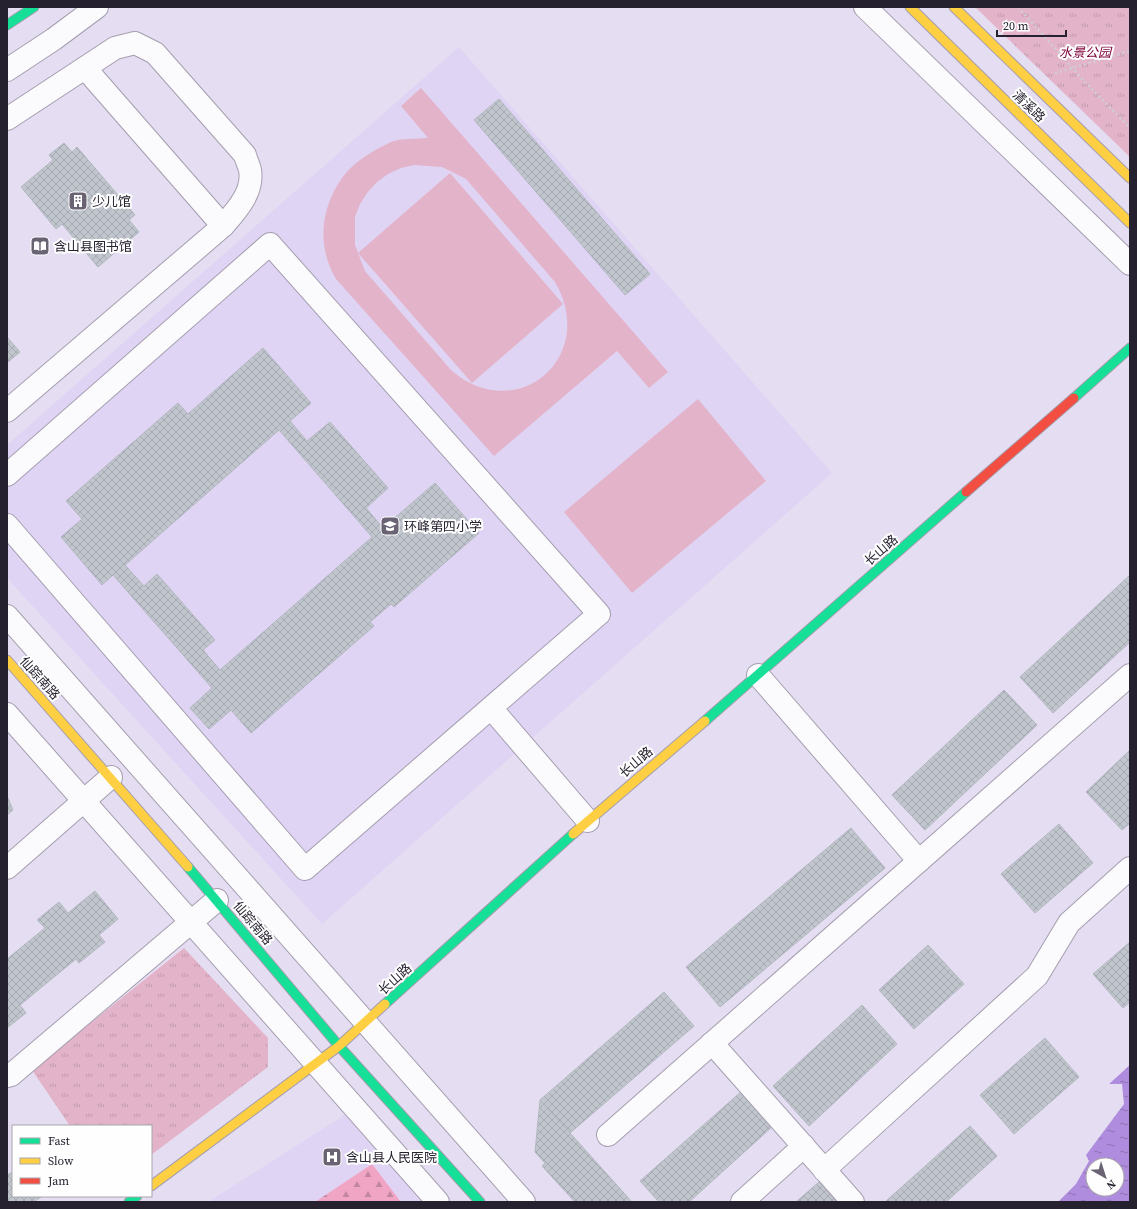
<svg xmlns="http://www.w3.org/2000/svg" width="1137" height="1209" viewBox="0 0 1137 1209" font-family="'Source Serif 4','Noto Sans SC',serif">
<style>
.built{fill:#e0d4f5}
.grass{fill:url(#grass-tufts)}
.forest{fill:url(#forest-firs)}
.pitch{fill:#e2b3c9;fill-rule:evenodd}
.water{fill:url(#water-ripples);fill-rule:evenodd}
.building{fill:url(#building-cross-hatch);stroke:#b1b7bf;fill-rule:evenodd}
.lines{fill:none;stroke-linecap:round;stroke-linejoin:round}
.street-casing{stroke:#a49eae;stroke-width:24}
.fast-casing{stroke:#a49eae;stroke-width:11}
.slow-casing{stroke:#a49eae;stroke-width:11}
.jam-casing{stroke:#a49eae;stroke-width:11}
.path{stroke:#d0ced4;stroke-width:2.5;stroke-dasharray:2 3;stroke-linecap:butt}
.street{stroke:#fbfafd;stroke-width:22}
.fast{stroke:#16e098;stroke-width:9}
.slow{stroke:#ffcf43;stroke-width:9}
.jam{stroke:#f24e42;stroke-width:9}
.labels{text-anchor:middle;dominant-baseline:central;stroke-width:4;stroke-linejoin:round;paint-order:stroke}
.park-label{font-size:13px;font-style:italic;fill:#80063e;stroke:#fefefe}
.street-label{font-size:13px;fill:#26212f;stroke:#fefefe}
.poi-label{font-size:13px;fill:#26212f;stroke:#fefefe;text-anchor:start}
</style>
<defs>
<pattern id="grass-tufts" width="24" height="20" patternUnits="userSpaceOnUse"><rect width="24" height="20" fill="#e2b3c9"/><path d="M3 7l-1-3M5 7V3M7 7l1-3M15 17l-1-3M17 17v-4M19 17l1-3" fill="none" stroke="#c29aad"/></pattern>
<pattern id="forest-firs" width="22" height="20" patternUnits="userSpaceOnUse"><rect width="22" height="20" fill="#f0a5c5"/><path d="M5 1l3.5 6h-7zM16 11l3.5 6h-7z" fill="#c286a0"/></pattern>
<pattern id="water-ripples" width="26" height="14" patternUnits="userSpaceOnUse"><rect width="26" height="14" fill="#af8cdd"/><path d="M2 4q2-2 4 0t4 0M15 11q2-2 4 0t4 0" fill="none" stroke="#8e72b4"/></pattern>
<pattern id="building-cross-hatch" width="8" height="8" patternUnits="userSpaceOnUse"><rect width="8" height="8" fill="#c1c6ce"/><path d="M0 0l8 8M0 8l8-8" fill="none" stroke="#a6aab1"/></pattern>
</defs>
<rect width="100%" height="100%" fill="#e5ddf2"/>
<g class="built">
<polygon points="459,47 832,473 322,924 7,578 7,445"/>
<polygon points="349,1112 423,1202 208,1202"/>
</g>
<g class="grass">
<polygon points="975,7 1130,7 1130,157"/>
<polygon points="184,948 268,1038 268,1067 151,1155 151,1126 70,1126 32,1070"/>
</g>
<polygon class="forest" points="372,1164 401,1202 315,1202"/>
<g class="pitch">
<path d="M421,88L668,372L649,388L617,351L494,456L336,279C317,247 320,209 342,178C353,162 374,150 391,142C402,138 416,139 428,138L401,106ZM414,165L442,167L466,179L555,282C599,357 516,427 451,370L365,271L355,245V217L360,204L367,193L377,182L388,174L401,168Z"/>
<polygon points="450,173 563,304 472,383 358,253"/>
<polygon points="698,399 766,481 632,593 564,512"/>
</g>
<path class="water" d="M1130,1065V1202H1058L1076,1184L1089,1161L1086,1155L1124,1104L1122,1084H1109ZM1093,1165H1117V1189H1093Z"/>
<g class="building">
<polygon points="499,99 650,274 625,295 474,120"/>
<polygon points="64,143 72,152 77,147 135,215 129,220 139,232 98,267 62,224 56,229 21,187 53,160 49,155"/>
<polygon points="7,337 20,352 7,363"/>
<path d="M263,348L311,403L290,421L307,441L330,422L388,488L366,508L383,528L435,483L479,533L394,607L391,604L370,622L374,626L251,733L231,710L209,729L190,708L212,688L113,575L102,585L61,537L82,519L66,501L178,403L188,414ZM279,430L372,537L220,670L203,650L215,640L157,574L144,586L125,565Z"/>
<polygon points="1130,575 1130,642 1053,713 1020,677"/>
<polygon points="1004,690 1037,725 925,830 892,795"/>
<polygon points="1130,750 1130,823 1122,830 1086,792"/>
<polygon points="7,796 13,810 7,815"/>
<polygon points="1059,824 1093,863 1035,913 1001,874"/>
<polygon points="851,828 885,868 720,1007 686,967"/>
<polygon points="95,891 118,919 99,935 105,942 79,963 76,959 20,1005 26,1013 7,1028 7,959 45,928 37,920 59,902 68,913"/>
<polygon points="1130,942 1130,1002 1123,1008 1093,974"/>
<polygon points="928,945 964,984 914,1029 879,990"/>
<polygon points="664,992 694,1026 570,1133 540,1100"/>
<polygon points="862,1005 897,1044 809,1126 773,1086"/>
<polygon points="1045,1038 1079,1077 1014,1134 980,1095"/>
<polygon points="742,1091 773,1126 689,1202 659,1202 640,1181"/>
<polygon points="540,1100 570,1133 632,1202 575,1202 542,1166 545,1163 535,1152"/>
<polygon points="970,1126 997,1156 946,1202 885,1202"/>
<polygon points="13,1172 13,1196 43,1196 33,1202 7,1202 7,1175"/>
<polygon points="819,1182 837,1202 796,1202"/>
</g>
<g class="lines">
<g class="street-casing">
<g id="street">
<polyline points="865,7 1130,264"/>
<polyline points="85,68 223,226"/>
<polyline points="7,70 54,39 97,7"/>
<path d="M7,119L115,48L135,43L155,53L245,155C246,160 249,165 250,170C254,192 236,211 223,226L7,411"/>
<polyline points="7,475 270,244 599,614 305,869 7,525"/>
<polyline points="7,616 524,1202"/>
<polyline points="758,675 919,861"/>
<polyline points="491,708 588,821"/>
<polyline points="7,714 438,1202"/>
<polyline points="7,868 111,777"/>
<polyline points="712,1043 853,1202"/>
<polyline points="7,1076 11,1075 217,900"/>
<polyline points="608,1135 1130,675"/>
<polyline points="824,1170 1037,976 1069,923 1130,868"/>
<polyline points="742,1202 804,1146"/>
</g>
</g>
<g class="fast-casing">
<g id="fast">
<polyline points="7,25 34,7"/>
<polyline points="1074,398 1130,348"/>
<polyline points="705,721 966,492"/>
<polyline points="188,867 339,1046 480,1202"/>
<polyline points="385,1004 573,834"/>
<polyline points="129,1202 137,1196"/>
</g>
</g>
<g class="slow-casing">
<g id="slow">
<polyline points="910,7 1130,223"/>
<polyline points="954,7 1130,178"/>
<polyline points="7,660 188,867"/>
<polyline points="573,834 705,721"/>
<polyline points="151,1186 339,1046 385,1004"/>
</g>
</g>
<g class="jam-casing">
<polyline id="jam" points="966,492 1074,398"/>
</g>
<g class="path">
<polyline points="1018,7 1084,81 1130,128"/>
<polyline points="1055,73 1130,51"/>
</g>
<use href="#street" class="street"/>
<use href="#fast" class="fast"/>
<use href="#slow" class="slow"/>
<use href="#jam" class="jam"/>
</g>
<defs>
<g id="building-square" transform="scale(1)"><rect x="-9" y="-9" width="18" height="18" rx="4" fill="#696373" stroke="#fefefe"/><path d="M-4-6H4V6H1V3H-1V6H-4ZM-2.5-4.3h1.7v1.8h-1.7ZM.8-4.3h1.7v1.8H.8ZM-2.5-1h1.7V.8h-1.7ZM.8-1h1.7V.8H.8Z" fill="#fff"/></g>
<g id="library-square" transform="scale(1)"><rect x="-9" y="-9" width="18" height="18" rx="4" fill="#696373" stroke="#fefefe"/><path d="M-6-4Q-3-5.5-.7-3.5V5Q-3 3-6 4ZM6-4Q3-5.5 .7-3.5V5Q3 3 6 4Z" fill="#fff"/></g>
<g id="school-square" transform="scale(1)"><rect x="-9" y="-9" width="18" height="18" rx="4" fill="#696373" stroke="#fefefe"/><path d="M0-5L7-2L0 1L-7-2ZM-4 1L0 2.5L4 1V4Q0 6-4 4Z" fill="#fff"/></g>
<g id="hospital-square" transform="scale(1)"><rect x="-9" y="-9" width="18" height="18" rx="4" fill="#696373" stroke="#fefefe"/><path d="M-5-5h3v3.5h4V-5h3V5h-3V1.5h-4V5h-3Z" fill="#fff"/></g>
</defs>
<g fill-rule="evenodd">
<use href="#building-square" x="78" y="201"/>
<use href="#library-square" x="40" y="246"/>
<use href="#school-square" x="390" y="526"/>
<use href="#hospital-square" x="332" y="1157"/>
</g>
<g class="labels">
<g class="park-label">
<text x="1085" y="52">水景公园</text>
</g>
<g class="street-label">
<text transform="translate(1029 106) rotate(44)">清溪路</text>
<text transform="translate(881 550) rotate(-41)">长山路</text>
<text transform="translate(40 678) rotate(48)">仙踪南路</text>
<text transform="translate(636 762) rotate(-41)">长山路</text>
<text transform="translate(253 923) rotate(50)">仙踪南路</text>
<text transform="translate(395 979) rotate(-42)">长山路</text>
</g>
<g class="poi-label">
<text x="92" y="201">少儿馆</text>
<text x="54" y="246">含山县图书馆</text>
<text x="404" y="526">环峰第四小学</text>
<text x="346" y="1157">含山县人民医院</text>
</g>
</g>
<rect width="1137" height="1209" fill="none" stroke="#26212f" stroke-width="16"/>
<rect x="12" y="1125" width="140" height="72" fill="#fefefe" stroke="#a8a6ab"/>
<rect x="20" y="1138" width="20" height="6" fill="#16e098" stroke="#a8a6ab"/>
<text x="48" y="1145" font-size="12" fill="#26212f">Fast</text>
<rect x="20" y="1158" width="20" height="6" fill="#ffcf43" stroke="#a8a6ab"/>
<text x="48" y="1165" font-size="12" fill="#26212f">Slow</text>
<rect x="20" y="1178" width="20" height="6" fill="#f24e42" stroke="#a8a6ab"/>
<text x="48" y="1185" font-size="12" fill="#26212f">Jam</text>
<g transform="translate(1105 1177) rotate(141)"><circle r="19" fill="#fefefe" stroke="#a8a6ab"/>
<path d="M0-3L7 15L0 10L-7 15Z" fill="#696373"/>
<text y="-6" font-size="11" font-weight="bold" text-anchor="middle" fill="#26212f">N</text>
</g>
<path d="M997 30v6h69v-6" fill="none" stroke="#26212f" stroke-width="2"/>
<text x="1003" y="30" font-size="12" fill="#26212f" stroke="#fefefe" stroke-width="3" paint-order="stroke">20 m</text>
</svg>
